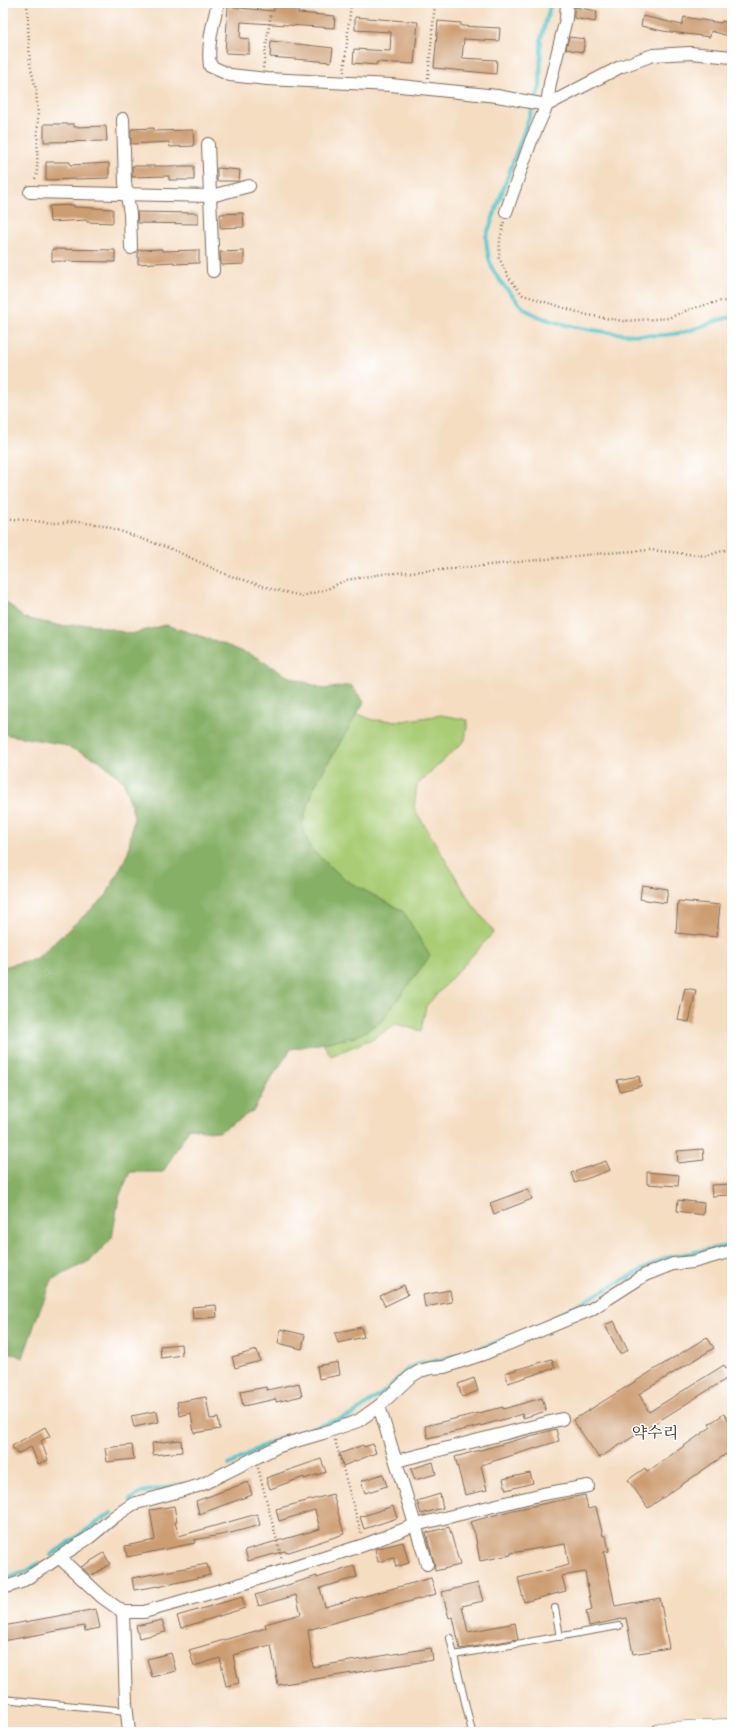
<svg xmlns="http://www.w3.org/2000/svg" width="735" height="1735" viewBox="0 0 735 1735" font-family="'IM FELL Double Pica','Noto Serif KR',serif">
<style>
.green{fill:#a9cc75;stroke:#727b4a}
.forest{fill:#86b066;stroke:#606d42}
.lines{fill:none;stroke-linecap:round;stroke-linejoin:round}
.stream{stroke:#54c2c8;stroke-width:4}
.building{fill:#cd9d72}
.service-casing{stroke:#7c6957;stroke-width:8}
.minor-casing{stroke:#7c6957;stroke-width:14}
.primary-casing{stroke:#7c6957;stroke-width:20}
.path{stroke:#7c6957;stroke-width:2.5;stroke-dasharray:1 3;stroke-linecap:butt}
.service{stroke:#fff;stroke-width:6}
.minor{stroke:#fff;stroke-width:12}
.primary{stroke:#fff;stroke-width:19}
.labels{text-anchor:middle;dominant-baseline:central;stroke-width:3;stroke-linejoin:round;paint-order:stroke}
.quarter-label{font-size:16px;fill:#3b2a1e;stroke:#fff}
</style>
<rect width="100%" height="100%" fill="#fff"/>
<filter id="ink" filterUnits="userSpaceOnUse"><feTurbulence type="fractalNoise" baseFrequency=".025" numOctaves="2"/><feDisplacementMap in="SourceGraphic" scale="8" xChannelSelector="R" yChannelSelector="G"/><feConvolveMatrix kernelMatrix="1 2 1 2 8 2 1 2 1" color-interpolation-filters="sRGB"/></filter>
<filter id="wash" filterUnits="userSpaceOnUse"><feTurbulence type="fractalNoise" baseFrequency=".012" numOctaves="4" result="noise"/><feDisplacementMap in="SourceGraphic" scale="16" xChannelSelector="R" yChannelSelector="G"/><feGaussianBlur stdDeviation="0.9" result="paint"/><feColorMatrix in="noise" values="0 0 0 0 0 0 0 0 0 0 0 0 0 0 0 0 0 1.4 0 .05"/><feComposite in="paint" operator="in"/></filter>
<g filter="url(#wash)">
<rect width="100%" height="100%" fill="#f5ddc2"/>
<polygon class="green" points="187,671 336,705 373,720 402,721 441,715 468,720 465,740 417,785 414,808 472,904 494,932 426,1006 421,1031 396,1024 376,1037 331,1056 285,983"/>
<polygon class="forest" points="3,599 24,618 62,626 90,624 131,634 166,625 216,641 256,657 285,675 324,689 351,685 364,702 314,787 302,826 311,849 347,881 403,911 430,956 381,1022 356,1037 291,1049 268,1083 254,1110 219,1132 189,1128 163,1172 130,1172 119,1197 112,1238 91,1260 52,1280 37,1317 23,1358 9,1352 3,1335 3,967 37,958 106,896 128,853 134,816 124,782 99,760 61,744 3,734"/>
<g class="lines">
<g class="stream">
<path d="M551,3L541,39L540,87L486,237C488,267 493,274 513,296C517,301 522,308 528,311C558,329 645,340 680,333C698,329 714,320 732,317"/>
<polyline points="547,1321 664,1258 732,1245"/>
<polyline points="229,1465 268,1443 352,1415 388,1389 409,1368 420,1363 441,1360 479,1349 530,1329"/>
<polyline points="130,1500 142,1492 184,1484"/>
<polyline points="51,1555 111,1513"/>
<polyline points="3,1580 29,1570 39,1563"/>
</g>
</g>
<g id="blocks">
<g class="building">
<polygon points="274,6 298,8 298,13 335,16 334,28 241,22 240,38 249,39 249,54 225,53 228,7 274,11"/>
<polygon points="574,7 597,11 595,22 574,18"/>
<polygon points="643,16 682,25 684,17 721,23 722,21 732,24 732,37 711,31 710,37 663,31 641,26"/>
<polygon points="355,17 418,22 414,64 377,62 376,65 353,63 354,49 390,51 391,32 355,30"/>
<polygon points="438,21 461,23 461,26 500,28 499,41 464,39 462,58 497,60 496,74 434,68"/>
<polygon points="569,37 585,39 583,52 566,49"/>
<polygon points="271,41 333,48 331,62 270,57"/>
<polygon points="44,124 74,124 74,127 106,126 107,141 44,142"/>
<polygon points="154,128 154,131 193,130 194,146 170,147 169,142 131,144 131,129"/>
<polygon points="46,162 70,162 70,165 109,163 109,178 46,180"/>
<polygon points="132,166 194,166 194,180 169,180 169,176 132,177"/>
<polygon points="217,168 240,170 239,181 217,181"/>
<polygon points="74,205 74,207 113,209 113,223 87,222 87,220 50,222 49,206"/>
<polygon points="137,212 198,213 198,224 138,223"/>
<polygon points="243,213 244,227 220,228 220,214"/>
<polygon points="52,249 115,250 115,262 52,261"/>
<polygon points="162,249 162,251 199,250 199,263 174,264 174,262 138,264 138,250"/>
<polygon points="244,251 244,264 221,265 220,252"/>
<polygon points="642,885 668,889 666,903 640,899"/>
<polygon points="678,901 720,905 717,937 676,933"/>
<polygon points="685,988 696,990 689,1022 678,1020"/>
<polygon points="639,1076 641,1086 620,1091 617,1080"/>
<polygon points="703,1149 704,1160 678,1163 677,1151"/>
<polygon points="606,1161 610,1170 575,1183 571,1173"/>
<polygon points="647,1172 679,1175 678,1186 647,1184"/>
<polygon points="732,1184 732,1195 712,1196 711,1185"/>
<polygon points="528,1189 532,1199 494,1214 490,1203"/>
<polygon points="678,1200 704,1203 703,1215 677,1211"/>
<polygon points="404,1285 408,1295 385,1306 380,1296"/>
<polygon points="450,1290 452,1302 425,1307 423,1295"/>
<polygon points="216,1305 217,1317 193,1319 192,1307"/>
<polygon points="614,1321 628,1350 620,1354 605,1325"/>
<polygon points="361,1327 364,1337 338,1343 335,1333"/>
<polygon points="281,1329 305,1335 302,1349 278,1343"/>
<polygon points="707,1337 714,1348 639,1394 649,1412 724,1365 731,1376 599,1458 573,1420"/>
<polygon points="181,1344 182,1355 161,1358 160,1346"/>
<polygon points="257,1350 260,1361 235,1368 232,1357"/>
<polygon points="552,1359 555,1368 508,1383 505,1373"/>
<polygon points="338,1362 340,1375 319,1379 317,1366"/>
<polygon points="474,1378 478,1391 462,1397 458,1384"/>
<polygon points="299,1383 302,1396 276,1402 276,1399 243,1406 240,1392 266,1387 267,1390"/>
<polygon points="206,1397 210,1419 218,1418 220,1429 194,1433 191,1413 180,1416 177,1402"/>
<polygon points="542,1398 546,1411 523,1418 522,1414 484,1425 428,1438 425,1426 503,1407 503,1409"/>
<polygon points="157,1411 159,1422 134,1427 131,1416"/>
<polygon points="724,1414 732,1426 732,1450 648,1508 628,1480 645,1468 647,1472 711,1427 709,1424"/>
<polygon points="45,1427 50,1436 41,1441 48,1460 38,1464 31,1447 17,1454 12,1446"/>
<polygon points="556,1429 559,1441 481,1465 487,1490 465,1495 455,1457"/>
<polygon points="181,1440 182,1452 153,1455 152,1443"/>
<polygon points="373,1444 376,1453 343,1466 339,1454 363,1445 364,1447"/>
<polygon points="132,1445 134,1459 107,1462 105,1448"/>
<polygon points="321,1459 326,1472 304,1479 304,1477 270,1489 266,1478"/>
<polygon points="433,1462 436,1474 415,1480 411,1469"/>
<polygon points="530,1473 533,1483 506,1490 503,1479"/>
<polygon points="383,1474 387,1486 365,1493 361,1481"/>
<polygon points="248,1482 252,1495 199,1514 196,1501"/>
<polygon points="333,1494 344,1534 286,1553 285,1551 248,1561 245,1550 320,1529 315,1510 279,1521 276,1509"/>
<polygon points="440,1494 443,1508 421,1514 417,1501"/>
<polygon points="585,1495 588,1509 596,1507 603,1536 606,1536 609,1551 604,1552 615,1606 660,1598 669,1648 633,1654 626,1618 589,1626 586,1612 592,1610 585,1572 562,1576 566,1591 524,1602 518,1578 569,1565 565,1544 511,1553 511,1555 480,1561 475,1534 470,1522 513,1510"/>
<polygon points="174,1506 177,1522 175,1522 179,1536 257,1514 260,1525 231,1533 194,1540 195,1543 127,1557 125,1546 155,1540 150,1510"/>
<polygon points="393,1506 397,1518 364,1529 360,1517"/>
<polygon points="449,1527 460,1565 435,1571 434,1562 426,1533"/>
<polygon points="403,1542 409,1563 396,1567 394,1558 378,1562 375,1549"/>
<polygon points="104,1553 110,1564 91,1576 81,1567"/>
<polygon points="207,1564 210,1575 158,1587 158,1586 134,1590 132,1578"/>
<polygon points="354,1566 357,1577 320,1588 325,1607 431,1578 436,1594 308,1630 313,1667 431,1648 433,1660 278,1685 271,1645 233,1655 239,1683 226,1686 220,1658 194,1666 189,1650 266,1628 265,1624 301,1614 296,1595 259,1606 255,1595 317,1576 317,1578"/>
<polygon points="478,1583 483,1601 462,1606 468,1632 515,1623 518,1639 460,1649 453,1617 449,1618 442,1592"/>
<polygon points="242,1597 245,1608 181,1628 177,1616"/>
<polygon points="96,1609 100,1628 85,1631 84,1626 3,1641 3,1626"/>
<polygon points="162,1620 166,1632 139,1638 136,1626"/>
<polygon points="171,1653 176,1671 152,1677 147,1659"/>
</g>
</g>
</g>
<g filter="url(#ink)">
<use href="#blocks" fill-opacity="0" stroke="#7c6957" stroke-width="1"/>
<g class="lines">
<g class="service-casing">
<g id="service">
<polyline points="555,1608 560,1637"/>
<polyline points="450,1638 472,1732"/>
<polyline points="454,1655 619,1626"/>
<polyline points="3,1699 127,1711"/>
</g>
</g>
<g class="minor-casing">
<g id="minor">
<path d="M218,3C213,23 207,45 210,66L230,75L267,79L391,85L497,96L547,105L620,67L653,55L690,53L732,57"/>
<polyline points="123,119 125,183 130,214 131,248"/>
<polyline points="208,144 213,271"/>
<polyline points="30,192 211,196 249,186"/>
<polyline points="506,212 531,141 547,105 550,83 566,19 567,3"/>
<polyline points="379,1406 427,1564"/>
<polyline points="396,1461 562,1419"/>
<polyline points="60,1558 102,1597 123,1612 144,1612 245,1583 364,1545 415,1525 543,1494 588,1486"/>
<polyline points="3,1588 21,1582 49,1564 90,1537 114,1517 133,1504 201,1485 279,1446 323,1433 358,1421 379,1406 410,1377 420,1371 431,1368 444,1367 486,1353 590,1310 645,1275 673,1264 693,1262 732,1251"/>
<polyline points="123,1612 126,1703 129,1732"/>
</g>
</g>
<g class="primary-casing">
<polyline id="primary" points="661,1732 732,1728"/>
</g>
<g class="path">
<polyline points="27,3 30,64 36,90 38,115 37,174 34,181"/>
<polyline points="263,68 271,13"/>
<polyline points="344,72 351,3"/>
<polyline points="428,78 435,3"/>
<polyline points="504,222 500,239 499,258 509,278 523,295 587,315 623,321 669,318 690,309 721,301 732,302"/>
<polyline points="3,518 54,523 77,522 103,525 174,550 225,574 272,589 302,596 325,590 346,580 382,574 451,569 605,553 651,550 706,556 732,548"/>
<polyline points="335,1440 361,1533"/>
<polyline points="258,1468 282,1560"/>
</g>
<use href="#service" class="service"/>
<use href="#minor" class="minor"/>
<use href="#primary" class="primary"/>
</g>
</g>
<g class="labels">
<g class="quarter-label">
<text x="655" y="1433">약수리</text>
</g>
</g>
<rect width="735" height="1735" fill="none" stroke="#fff" stroke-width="16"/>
</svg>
